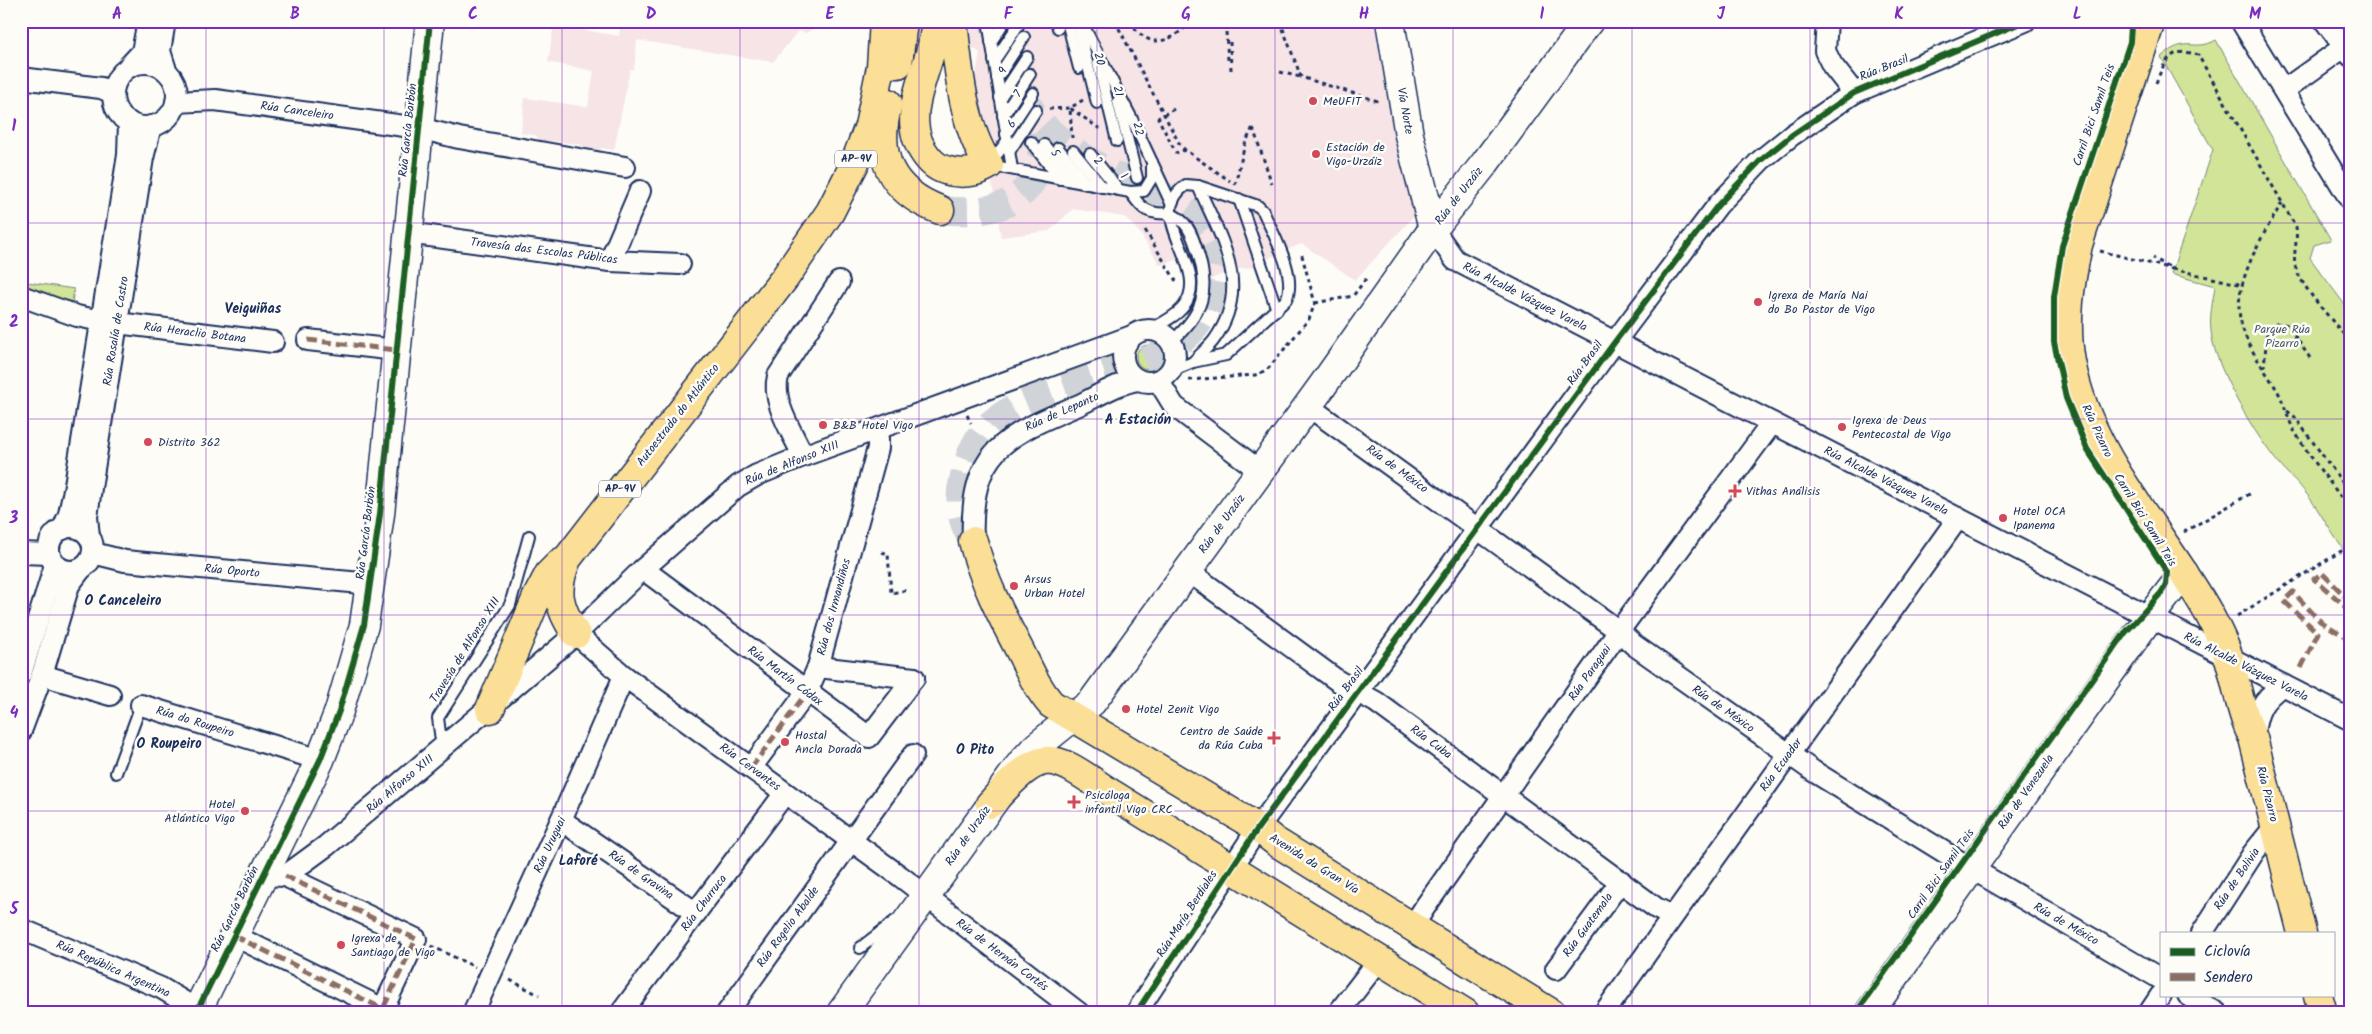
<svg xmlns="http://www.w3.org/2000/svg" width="2372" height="1034" viewBox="0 0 2372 1034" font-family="Kalam,sans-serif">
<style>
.built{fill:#f6e4e6}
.green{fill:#d1e498;stroke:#768a7b}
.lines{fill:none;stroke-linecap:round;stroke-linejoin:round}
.highway-tunnel{stroke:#d0d3d8;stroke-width:28;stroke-dasharray:28 14;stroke-linecap:butt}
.lane-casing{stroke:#1b2f5e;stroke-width:14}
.street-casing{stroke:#1b2f5e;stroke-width:24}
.secondary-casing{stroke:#1b2f5e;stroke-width:31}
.primary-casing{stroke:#1b2f5e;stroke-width:31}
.highway-casing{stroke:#1b2f5e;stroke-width:31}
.path{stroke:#1b2f5e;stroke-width:3;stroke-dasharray:4 4;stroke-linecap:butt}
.lane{stroke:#fdfcf7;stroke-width:10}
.street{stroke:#fdfcf7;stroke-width:20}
.secondary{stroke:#fdfcf7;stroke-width:28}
.primary{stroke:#fbdf96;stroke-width:28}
.highway{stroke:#fbdf96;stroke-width:28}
.quiet{stroke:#8d6e63;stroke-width:5;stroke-dasharray:10 5;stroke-linecap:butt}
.cycleway-casing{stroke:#fdfcf7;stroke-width:9}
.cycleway{stroke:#1b5e20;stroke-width:6}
.grid{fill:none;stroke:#7b2cbf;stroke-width:1;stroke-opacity:0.55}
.poi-dot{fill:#d1495b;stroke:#fdfcf7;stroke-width:2}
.labels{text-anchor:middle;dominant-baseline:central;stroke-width:5;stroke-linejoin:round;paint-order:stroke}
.shield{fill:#fdfcf7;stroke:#5f6c8c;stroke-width:1}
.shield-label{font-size:11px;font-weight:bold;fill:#1b2f5e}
.street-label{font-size:12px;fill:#1b2f5e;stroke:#fdfcf7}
.poi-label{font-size:12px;fill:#1b2f5e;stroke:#fdfcf7;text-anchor:start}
.park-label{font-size:12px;fill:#485c6c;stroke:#fdfcf7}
.neighbourhood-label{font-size:14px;font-weight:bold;fill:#1b2f5e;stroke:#fdfcf7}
.neatline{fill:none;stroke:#7b2cbf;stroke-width:2}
.grid-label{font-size:16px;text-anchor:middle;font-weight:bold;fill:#7b2cbf}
</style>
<rect width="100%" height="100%" fill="#fdfcf7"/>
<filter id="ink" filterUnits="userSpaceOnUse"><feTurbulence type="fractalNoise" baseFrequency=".02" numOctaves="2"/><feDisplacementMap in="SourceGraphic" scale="10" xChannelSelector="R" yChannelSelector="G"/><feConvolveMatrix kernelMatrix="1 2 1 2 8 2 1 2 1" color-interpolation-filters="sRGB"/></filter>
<g filter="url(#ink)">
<g class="built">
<polygon points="621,21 816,21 816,27 806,33 798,31 773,62 637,40 634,69 630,69 614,150 602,148 598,150 582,146 580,144 539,140 536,135 521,133 525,98 588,107 594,71 548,62 554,25 619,36"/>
<polygon points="973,21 1374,21 1397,149 1414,216 1355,280 1302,244 1280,252 1254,267 1232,270 1197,285 1185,257 1160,265 1140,233 1125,217 1073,209 1049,231 1001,237 989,165 979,124 975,80 980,53 967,43"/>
</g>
<g class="green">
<path d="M2216,40L2331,240L2314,245L2310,258L2351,313V559C2332,537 2320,509 2301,487C2295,479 2286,473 2280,465C2256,437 2214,367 2211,331C2209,316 2213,301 2215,286L2171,274L2213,150L2161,57C2187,34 2194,53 2216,40Z"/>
<polygon points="21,281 74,289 72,303 21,286"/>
<circle cx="1148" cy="357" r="12"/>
</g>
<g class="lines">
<g class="highway-tunnel">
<path d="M940,210C978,214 1021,211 1037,171C1043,155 1044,141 1039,125"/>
<path d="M973,541C960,520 958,503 963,480C968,459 975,438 992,423C1029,392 1104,375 1150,359C1183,344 1207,323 1214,286C1216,275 1220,262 1219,252C1218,247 1215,242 1213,238C1195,201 1150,192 1116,176C1094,165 1068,148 1050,132C1021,106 1002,57 993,21"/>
</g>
<g class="lane-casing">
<g id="lane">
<polyline points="988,21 1012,169"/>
<polyline points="1056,21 1058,28"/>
<polyline points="1067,21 1079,68"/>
<polyline points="1081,21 1131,117 1171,203"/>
<polyline points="1078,25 1097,103"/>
<polyline points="991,42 1005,21"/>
<polyline points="994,61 1021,21"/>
<polyline points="1098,63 1117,141"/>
<polyline points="997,78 1024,37"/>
<polyline points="1000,98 1027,57"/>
<polyline points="1118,101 1137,178"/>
<polyline points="1003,116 1030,74"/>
<polyline points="1006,134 1033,93"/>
<polyline points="1007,141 989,165 1130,192 1144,191 1152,178 1152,162"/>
<polyline points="1031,142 1060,179"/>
<polyline points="1044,145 1073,181"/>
<polyline points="1058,148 1087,184"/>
<polyline points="1073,151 1102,187"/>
<polyline points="1009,152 1036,110"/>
<polyline points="1090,154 1119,190"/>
<path d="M1130,192C1136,200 1142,210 1152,212C1167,216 1170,209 1184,223C1191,230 1194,241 1197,250C1211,291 1203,314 1171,342"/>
<polyline points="1239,199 1277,310"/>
<path d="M1149,330C1160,324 1176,317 1184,306C1213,267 1141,217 1186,185L1198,186L1258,206L1263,211C1273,234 1298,276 1286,300L1226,355L1193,362L1169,372"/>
<path d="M1193,362C1199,355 1208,348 1214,340C1253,286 1221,239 1198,186"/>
<polyline points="442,748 438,718 510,605 529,536"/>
<polyline points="116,773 141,705"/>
<polyline points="860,948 895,921"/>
</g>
</g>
<g class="street-casing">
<g id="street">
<polyline points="165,21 160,51 166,70"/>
<polyline points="1827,21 1825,51 1832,65 1854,93"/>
<polyline points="2241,21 2351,201"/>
<polyline points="2325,21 2351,56"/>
<circle cx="145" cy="95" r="32"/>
<polyline points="129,66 142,52 148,21"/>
<polyline points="21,78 101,88 113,93"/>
<polyline points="2284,90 2344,47"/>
<polyline points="176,102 215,100 419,128 459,138 625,167"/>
<polyline points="1433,229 1455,260 2351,720"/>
<polyline points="408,233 610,261 680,264"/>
<polyline points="610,261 640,191"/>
<polyline points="21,296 77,316 101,321"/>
<polyline points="117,323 273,342"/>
<circle cx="1149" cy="356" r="26"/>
<polyline points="308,340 396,350"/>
<polyline points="1158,380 1174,406 1260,471"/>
<polyline points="1308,406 1619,631 1634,645 1813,771 1962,863 2161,979"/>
<path d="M803,456C793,433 771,402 778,376L839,282"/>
<circle cx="71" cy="549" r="22"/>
<polyline points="63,529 69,514 75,485 128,155 129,122"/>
<polyline points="89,536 87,517 91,488 143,158 151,126"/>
<path d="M973,541C969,451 1004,436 1079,405C1098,396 1117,383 1138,380"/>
<polyline points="21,553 49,554"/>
<polyline points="93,553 125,561 372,584"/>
<polyline points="643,569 869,737 914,678"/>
<polyline points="1188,571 1338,681 1376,702 1656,908 1672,916"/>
<polyline points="576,634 624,676 900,876 1079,1013"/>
<polyline points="818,667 914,678"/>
<polyline points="21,674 55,565"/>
<polyline points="42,675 110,695"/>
<polyline points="141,705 320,760"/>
<polyline points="21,731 42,675 69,585 81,569"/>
<path d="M2253,738C2257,712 2260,701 2283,685"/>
<polyline points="751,768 807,692 818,667 878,448 878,438 873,432"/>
<polyline points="561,820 696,913"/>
<polyline points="264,875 285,876 326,846 576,634 643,569 738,486 757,475 803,456 1132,336"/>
<polyline points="285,876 416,939 381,1013"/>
<polyline points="1413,926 1425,907 1619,631 1772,423"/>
<polyline points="21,929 161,988 203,1013"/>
<polyline points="2202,933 2254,852 2275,826"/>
<polyline points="235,936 383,1009"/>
<polyline points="1556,969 1621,881"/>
<polyline points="2188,995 2217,1013"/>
<polyline points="473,1013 561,820 624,676"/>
<polyline points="621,1013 785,793"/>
<polyline points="727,1013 913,755"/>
<polyline points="1136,1013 1258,828 1614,343 1718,205 1761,160 1792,135 1854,93 2025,21"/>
<polyline points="1338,1013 1379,960"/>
<polyline points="1604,1013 1958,518"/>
<polyline points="2149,1013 2161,995"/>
</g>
</g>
<g class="secondary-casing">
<g id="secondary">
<polyline points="1390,21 1409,135 1433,229"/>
<polyline points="196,1013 320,760 339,711 364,625 380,514 430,21"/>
<polyline points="841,1013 1022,762 1036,747 1092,702 1323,385 1433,229 1485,163 1589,21"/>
<polyline points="1869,1013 2149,618 2184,573"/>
</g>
</g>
<g class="primary-casing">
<g id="primary">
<path d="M2151,21L2078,245C2070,283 2064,323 2071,362C2089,458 2163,531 2209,614C2216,627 2223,641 2228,655C2237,683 2240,712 2253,738L2302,933"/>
<path d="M973,541C983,580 1001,615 1020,651C1029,669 1037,688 1051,704L1258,828L1276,842L1551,1013"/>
<path d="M990,804C1045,745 1048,751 1112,794L1465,1013"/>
<polyline points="2318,995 2323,1013"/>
</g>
</g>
<g class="highway-casing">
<g id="highway">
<path d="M935,21C936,64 897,110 923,151C928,159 935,167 945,170C960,175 976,173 989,165C963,128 958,66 953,21"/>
<polyline points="898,64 903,21"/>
<path d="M888,103C874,156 890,191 940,210"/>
<path d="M576,634C558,607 554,590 567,559L784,279L830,212L854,165L869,126L881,67L884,21"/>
<polyline points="490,709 537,597 549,574 561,562"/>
</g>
</g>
<g class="path">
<polyline points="1115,21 1179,143 1185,150 1230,181"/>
<path d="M1130,21C1149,52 1170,43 1192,21"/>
<polyline points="1280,21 1301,77 1381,102"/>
<polyline points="1226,32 1228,60"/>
<polyline points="1230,42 1231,70"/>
<polyline points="1280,72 1300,77"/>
<path d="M2156,83C2165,60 2171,46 2198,55L2296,227C2298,240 2293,253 2295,265C2300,288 2337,324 2351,344"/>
<polyline points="1083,100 1070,108 1100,129"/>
<polyline points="1049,109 1070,108 1072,138"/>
<polyline points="1174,109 1158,118 1176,153 1185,150"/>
<polyline points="1253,128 1272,184"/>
<polyline points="1235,185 1245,144 1253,127"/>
<path d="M2282,203C2264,232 2239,274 2239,308C2240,339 2262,365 2277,390C2285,404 2288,420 2295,432C2311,459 2332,485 2351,510"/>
<polyline points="1145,230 1176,281"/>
<polyline points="2100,251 2173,269 2153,258"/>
<polyline points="2173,269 2243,285"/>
<polyline points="1315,303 1353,296 1368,276"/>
<path d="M2264,368L2267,332C2271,323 2279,322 2287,325L2310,358"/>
<polyline points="1189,380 1255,375 1267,370 1309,319 1315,303 1301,252"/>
<polyline points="2287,411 2294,416 2345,486 2351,489"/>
<polyline points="967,415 971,423"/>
<polyline points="2184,532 2253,492"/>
<polyline points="882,552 888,554 891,593 908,590"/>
<polyline points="2237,616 2351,545"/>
<polyline points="431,946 475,967"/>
<polyline points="510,980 539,995"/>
</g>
<use href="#lane" class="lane"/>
<use href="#street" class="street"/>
<use href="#secondary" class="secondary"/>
<use href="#primary" class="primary"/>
<use href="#highway" class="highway"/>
<g class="quiet">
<polyline points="308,340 396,350"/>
<polyline points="2351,551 2348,553 2351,556"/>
<polyline points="2351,602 2322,573 2314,579 2351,611"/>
<polyline points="2301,668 2318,633 2284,601 2293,592 2320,621 2351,640"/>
<polyline points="751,768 807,692"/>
<polyline points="285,876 416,939 381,1013"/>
<polyline points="235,936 383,1009"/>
</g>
<g class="cycleway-casing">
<g id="cycleway">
<polyline points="196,1013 320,760 339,711 364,625 380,514 430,21"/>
<polyline points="1136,1013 1258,828 1614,343 1718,205 1761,160 1792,135 1854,93 2025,21"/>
<polyline points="1856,1013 2125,633 2161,593 2166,585 2167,572 2087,449 2066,398 2054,342 2054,297 2062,246 2130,42 2131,27 2129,21"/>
</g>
</g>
<use href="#cycleway" class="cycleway"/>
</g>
</g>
<path class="grid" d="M206,21V1013M384,21V1013M562,21V1013M740,21V1013M919,21V1013M1097,21V1013M1275,21V1013M1453,21V1013M1632,21V1013M1810,21V1013M1988,21V1013M2166,21V933M21,223H2351M21,419H2351M21,615H2351M21,811H2351M2166,995V1013"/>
<g class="poi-dot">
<circle cx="1313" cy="101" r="5"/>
<circle cx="1316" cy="154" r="5"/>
<circle cx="1758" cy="302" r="5"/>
<circle cx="823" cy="425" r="5"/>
<circle cx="1842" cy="427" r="5"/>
<circle cx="148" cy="442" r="5"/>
<path d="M1732.5 483.5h5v5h5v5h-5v5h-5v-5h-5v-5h5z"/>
<circle cx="2003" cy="518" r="5"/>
<circle cx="1014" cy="586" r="5"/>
<circle cx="1126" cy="709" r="5"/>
<path d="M1271.5 730.5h5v5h5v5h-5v5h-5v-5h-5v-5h5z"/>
<circle cx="785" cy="742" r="5"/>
<path d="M1071.5 794.5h5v5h5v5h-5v5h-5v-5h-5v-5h5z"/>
<circle cx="245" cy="811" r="5"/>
<circle cx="341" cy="945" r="5"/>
</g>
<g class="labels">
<g class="shield">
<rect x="835" y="150.5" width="42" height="17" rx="4"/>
<rect x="599" y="480.5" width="42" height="17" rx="4"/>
</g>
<g class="shield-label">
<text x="856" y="159">AP-9V</text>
<text x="620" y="489">AP-9V</text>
</g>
<g class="street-label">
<text transform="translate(1099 59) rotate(76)">20</text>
<text transform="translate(1884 68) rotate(-22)">Rúa Brasil</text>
<text transform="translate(1003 71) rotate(-57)">9</text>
<text transform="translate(1118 91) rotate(76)">21</text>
<text transform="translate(1018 94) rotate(-56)">7</text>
<text transform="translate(297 111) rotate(8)">Rúa Canceleiro</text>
<text transform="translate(1405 111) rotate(80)">Vía Norte</text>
<text transform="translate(2094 115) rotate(-71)">Carril Bici Samil Teis</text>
<text transform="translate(1012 124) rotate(-57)">6</text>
<text transform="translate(1138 129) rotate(76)">22</text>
<text transform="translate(408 130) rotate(-84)">Rúa García Barbón</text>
<text transform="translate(1055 153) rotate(51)">5</text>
<text transform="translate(1098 161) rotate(51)">2</text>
<text transform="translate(1124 176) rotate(51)">1</text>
<text transform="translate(1459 196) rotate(-52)">Rúa de Urzáiz</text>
<text transform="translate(544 251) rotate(7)">Travesía das Escolas Públicas</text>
<text transform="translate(1525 297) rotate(27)">Rúa Alcalde Vázquez Varela</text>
<text transform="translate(116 331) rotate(-81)">Rúa Rosalía de Castro</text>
<text transform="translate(195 333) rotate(7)">Rúa Heraclio Botana</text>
<text transform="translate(1585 363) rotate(-54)">Rúa Brasil</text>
<text transform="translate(1062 412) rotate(-24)">Rúa de Lepanto</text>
<text transform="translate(678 415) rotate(-52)">Autoestrada do Atlántico</text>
<text transform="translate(2097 431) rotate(65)">Rúa Pizarro</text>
<text transform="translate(792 463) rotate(-22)">Rúa de Alfonso XIII</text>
<text transform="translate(1397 469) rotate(36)">Rúa de México</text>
<text transform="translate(1886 481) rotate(27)">Rúa Alcalde Vázquez Varela</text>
<text transform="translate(2145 520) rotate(58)">Carril Bici Samil Teis</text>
<text transform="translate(1222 524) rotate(-54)">Rúa de Urzáiz</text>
<text transform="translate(366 533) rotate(-83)">Rúa García Barbón</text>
<text transform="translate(232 571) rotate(5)">Rúa Oporto</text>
<text transform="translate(834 607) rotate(-75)">Rúa dos Irmandiños</text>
<text transform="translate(465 650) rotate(-58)">Travesía de Alfonso XIII</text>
<text transform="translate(2246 667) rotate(27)">Rúa Alcalde Vázquez Varela</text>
<text transform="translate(1590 673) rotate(-55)">Rúa Paraguai</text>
<text transform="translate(785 676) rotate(37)">Rúa Martín Códax</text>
<text transform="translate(1346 689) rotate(-54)">Rúa Brasil</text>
<text transform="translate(1723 709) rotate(35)">Rúa de México</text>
<text transform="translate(195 722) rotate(17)">Rúa do Roupeiro</text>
<text transform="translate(1431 742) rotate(36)">Rúa Cuba</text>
<text transform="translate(1781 765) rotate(-54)">Rúa Ecuador</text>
<text transform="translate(750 767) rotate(36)">Rúa Cervantes</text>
<text transform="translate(400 784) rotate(-40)">Rúa Alfonso XIII</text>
<text transform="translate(2026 792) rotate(-55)">Rúa de Venezuela</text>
<text transform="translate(2267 794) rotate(76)">Rúa Pizarro</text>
<text transform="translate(968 836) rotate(-55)">Rúa de Urzáiz</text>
<text transform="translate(550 845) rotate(-65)">Rúa Uruguai</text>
<text transform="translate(1314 864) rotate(32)">Avenida da Gran Vía</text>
<text transform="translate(1941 874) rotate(-55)">Carril Bici Samil Teis</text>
<text transform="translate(641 875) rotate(35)">Rúa de Gravina</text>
<text transform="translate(2237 879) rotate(-56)">Rúa de Bolivia</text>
<text transform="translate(704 903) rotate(-53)">Rúa Churruca</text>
<text transform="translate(235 909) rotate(-64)">Rúa García Barbón</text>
<text transform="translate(1187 914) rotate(-57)">Rúa María Berdiales</text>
<text transform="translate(2066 924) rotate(30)">Rúa de México</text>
<text transform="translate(1588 925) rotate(-54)">Rúa Guatemala</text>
<text transform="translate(788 927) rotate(-54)">Rúa Rogelio Abalde</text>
<text transform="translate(1002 955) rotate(37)">Rúa de Hernán Cortés</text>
<text transform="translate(113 969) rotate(24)">Rúa República Argentina</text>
</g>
<g class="poi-label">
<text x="1323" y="101">MeUFIT</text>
<text x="1326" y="147">Estación de<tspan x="1326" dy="14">Vigo-Urzáiz</tspan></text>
<text x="1768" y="295">Igrexa de María Nai<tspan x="1768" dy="14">do Bo Pastor de Vigo</tspan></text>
<text x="1852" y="420">Igrexa de Deus<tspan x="1852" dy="14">Pentecostal de Vigo</tspan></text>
<text x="833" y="425">B&amp;B Hotel Vigo</text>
<text x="158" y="442">Distrito 362</text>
<text x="1746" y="491">Vithas Análisis</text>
<text x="2013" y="511">Hotel OCA<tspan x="2013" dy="14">Ipanema</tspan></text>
<text x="1024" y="579">Arsus<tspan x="1024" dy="14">Urban Hotel</tspan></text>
<text x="1136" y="709">Hotel Zenit Vigo</text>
<text x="1263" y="731" text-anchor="end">Centro de Saúde<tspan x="1263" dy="14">da Rúa Cuba</tspan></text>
<text x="795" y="735">Hostal<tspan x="795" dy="14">Ancla Dorada</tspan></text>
<text x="1085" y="795">Psicóloga<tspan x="1085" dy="14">infantil Vigo CRC</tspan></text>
<text x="235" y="804" text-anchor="end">Hotel<tspan x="235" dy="14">Atlántico Vigo</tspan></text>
<text x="351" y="938">Igrexa de<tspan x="351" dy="14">Santiago de Vigo</tspan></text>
</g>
<g class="park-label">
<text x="2282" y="329">Parque Rúa<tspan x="2282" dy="14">Pizarro</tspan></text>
</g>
<g class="neighbourhood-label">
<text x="253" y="309">Veiguiñas</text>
<text x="1138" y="420">A Estación</text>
<text x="123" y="601">O Canceleiro</text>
<text x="169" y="744">O Roupeiro</text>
<text x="975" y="750">O Pito</text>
<text x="578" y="861">Laforé</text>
</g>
</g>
<rect width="2372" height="1034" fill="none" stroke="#fdfcf7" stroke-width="55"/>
<rect x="2160" y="932" width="175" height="65" fill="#fdfcf7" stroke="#a3aaba"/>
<rect x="2170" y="948" width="25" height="8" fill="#1b5e20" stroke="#a3aaba"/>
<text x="2204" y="956" font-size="15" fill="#1b2f5e">Ciclovía</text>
<rect x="2170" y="973" width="25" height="8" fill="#8d6e63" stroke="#a3aaba"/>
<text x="2204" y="982" font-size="15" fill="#1b2f5e">Sendero</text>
<rect x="28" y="28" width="2316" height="978" class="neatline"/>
<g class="grid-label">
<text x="117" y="19">A</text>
<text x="295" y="19">B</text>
<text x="473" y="19">C</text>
<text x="651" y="19">D</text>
<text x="830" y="19">E</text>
<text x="1008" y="19">F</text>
<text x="1186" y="19">G</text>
<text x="1364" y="19">H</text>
<text x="1542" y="19">I</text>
<text x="1721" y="19">J</text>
<text x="1899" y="19">K</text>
<text x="2077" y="19">L</text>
<text x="2255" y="19">M</text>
<text x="14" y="131">1</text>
<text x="14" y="327">2</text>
<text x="14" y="523">3</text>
<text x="14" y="718">4</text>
<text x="14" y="914">5</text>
</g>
</svg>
